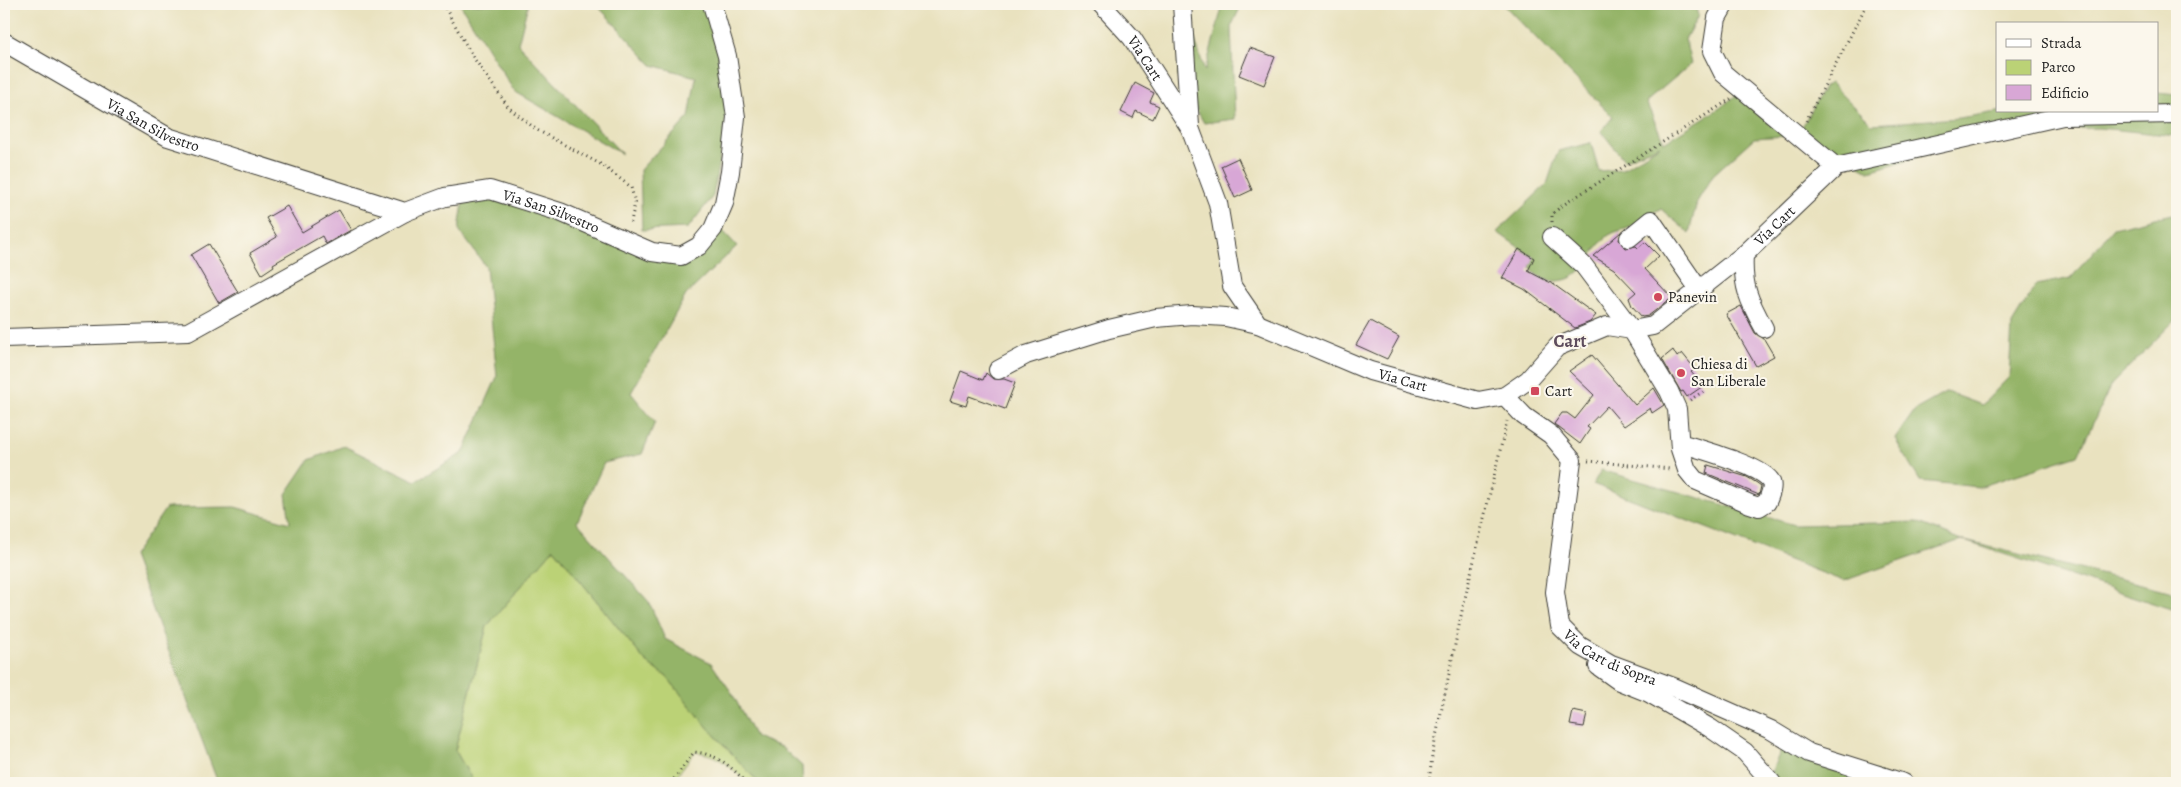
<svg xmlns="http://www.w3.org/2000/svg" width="2181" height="787" viewBox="0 0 2181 787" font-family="Alegreya,serif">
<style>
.green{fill:#bbd276;stroke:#6c7749}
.forest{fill:#94b467;stroke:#586842}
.building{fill:#d8a7d6}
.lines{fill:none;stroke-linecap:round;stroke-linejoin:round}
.minor-casing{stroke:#3b3a34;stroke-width:20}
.path{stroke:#3b3a34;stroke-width:3;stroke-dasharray:1 4;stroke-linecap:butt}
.minor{stroke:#fff;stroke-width:18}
.poi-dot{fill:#d1495b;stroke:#fbf7ec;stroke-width:2}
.labels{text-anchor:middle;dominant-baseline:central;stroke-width:4;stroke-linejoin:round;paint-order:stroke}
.street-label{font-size:15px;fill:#1c1c1c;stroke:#fbf7ec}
.poi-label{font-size:15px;fill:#1c1c1c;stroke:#fbf7ec;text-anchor:start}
.quarter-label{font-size:18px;font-weight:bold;fill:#5e4d5d;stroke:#fbf7ec}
</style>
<rect width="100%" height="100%" fill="#fbf7ec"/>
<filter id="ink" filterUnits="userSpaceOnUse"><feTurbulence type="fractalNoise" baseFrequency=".02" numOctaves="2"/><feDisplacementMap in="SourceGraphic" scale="10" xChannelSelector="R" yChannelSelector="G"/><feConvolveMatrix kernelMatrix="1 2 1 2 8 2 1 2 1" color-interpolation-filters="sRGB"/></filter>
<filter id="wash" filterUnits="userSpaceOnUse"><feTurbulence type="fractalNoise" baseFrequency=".0096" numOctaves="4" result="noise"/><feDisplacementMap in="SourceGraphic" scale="20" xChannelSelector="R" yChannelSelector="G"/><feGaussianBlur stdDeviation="1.12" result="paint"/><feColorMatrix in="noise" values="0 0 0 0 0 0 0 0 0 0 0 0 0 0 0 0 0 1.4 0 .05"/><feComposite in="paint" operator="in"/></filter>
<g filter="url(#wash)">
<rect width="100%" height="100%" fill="#e9e2bf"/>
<path class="green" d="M554,548L645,661L667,677L710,730L759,783H747C730,766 718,754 695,752L671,783H474L455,750L487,626Z"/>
<g class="forest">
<polygon points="460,4 528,4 518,44 622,154 514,91"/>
<polygon points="596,4 712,4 727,114 713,196 688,228 642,230 640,170 689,117 696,77 652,65"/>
<polygon points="1183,4 1205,71 1223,4 1242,4 1231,27 1235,119 1204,123 1178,77"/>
<path d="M1503,4H1695L1698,16L1685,39L1691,64L1646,102L1664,142L1720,108L1744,89L1759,102L1785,136L1754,138L1713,175L1697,202L1689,233L1661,209C1649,213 1642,221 1631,227C1624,230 1615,231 1609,235C1586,252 1587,283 1551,281C1541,280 1534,275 1530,266L1534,258L1497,232L1547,184L1558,151L1591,143L1599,171L1622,169L1660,145L1624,160L1601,131L1613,117Z"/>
<polygon points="1831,83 1872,124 1959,118 2003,111 2157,111 2157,93 2177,95 2177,136 2099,128 2042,129 1945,149 1869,171 1798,134 1825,86"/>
<polygon points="491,196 681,262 722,230 737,246 686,295 631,393 655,422 642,454 604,463 577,522 649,602 665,639 711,663 732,693 755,737 781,747 802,766 803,783 759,783 710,730 667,677 645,661 554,548 487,626 455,750 474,783 218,783 133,556 166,508 235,507 290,523 286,494 309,460 344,446 416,481 463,453 497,377 486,267 459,230 463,202"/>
<polygon points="2177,213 2177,318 2111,385 2078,455 1979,487 1920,481 1895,439 1915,410 1947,392 1982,405 2009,377 2012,324 2036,285 2071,278 2113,228"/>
<polygon points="1601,470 1795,525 1917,522 1961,540 2177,593 2177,611 1961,540 1843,581 1593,484"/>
<polygon points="1786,739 1904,783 1772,783 1768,779"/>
</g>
<g id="blocks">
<g class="building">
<polygon points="1250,48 1275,57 1264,85 1239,75"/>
<polygon points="1135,83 1154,93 1150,102 1159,106 1153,119 1136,111 1133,118 1121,112"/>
<polygon points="1238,158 1252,190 1235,198 1221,166"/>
<polygon points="287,206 302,232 339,210 351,230 326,244 322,236 273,264 274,266 262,274 250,253 277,237 266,218"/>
<polygon points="1621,232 1619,240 1625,248 1636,246 1638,248 1645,242 1659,256 1645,269 1672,298 1648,316 1642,317 1632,306 1629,298 1636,292 1614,269 1593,256"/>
<polygon points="209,244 238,292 219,303 191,255"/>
<polygon points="1519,249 1534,258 1528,271 1553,284 1596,315 1590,322 1575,328 1524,289 1502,278"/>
<polygon points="1741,306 1755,333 1764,339 1774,356 1756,366 1726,314"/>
<polygon points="1370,321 1399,337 1387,359 1356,345"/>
<polygon points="1673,350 1677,357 1682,353 1695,369 1691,372 1703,386 1687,397 1683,391 1681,392 1662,359"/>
<polygon points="1592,355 1635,405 1654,388 1664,405 1652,413 1650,408 1624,426 1607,406 1587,427 1590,429 1580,444 1554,424 1562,413 1567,413 1575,419 1594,395 1569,371"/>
<polygon points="961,371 983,380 986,373 993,379 1004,379 1015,383 1005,409 969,396 966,406 950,401"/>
<polygon points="1708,465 1747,477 1757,483 1761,486 1759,495 1706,473"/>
<polygon points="1573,711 1587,714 1584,727 1570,725"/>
</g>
</g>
</g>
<g filter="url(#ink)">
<use href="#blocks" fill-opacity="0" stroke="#3b3a34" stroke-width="1"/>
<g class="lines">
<g class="minor-casing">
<g id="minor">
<path id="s1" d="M1101,4L1132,38L1190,128L1218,203L1232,286L1258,324L1370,371L1478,401L1505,396L1528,380L1557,347L1607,326L1632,330L1653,326L1747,252L1836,167L2063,116L2177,114"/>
<polyline points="1182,4 1190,126"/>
<polyline points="1725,4 1717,18 1712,51 1723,73 1836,167"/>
<path id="s2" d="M4,42L168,137L405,212L445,197L490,190L560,212L652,252L681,256L699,246L713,229L724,203L730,172L736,117L727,56L712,4"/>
<path d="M1552,237L1584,266L1632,330L1669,391L1677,409L1680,449L1687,470L1695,480L1750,504L1759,507L1767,502C1770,495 1774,486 1770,480C1759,465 1699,449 1680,443"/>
<polyline points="1629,238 1651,220 1700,291"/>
<path d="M1744,255C1742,286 1749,301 1764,328"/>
<polyline points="4,338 188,332 405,212"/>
<polyline points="998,370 1026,355 1109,329 1156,318 1192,315 1226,317 1258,324"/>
<path id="s3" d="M1505,396L1524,416L1551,435L1572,460L1555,592L1560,626L1580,646L1611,664L1676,688L1771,730L1809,753L1904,783"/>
<polyline points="1598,666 1619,681 1649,693 1710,728 1745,752 1772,783"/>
</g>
</g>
<g class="path">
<polyline points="443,4 473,57 509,108 537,130 602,165 631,187 635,203 630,226"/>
<polyline points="1806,121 1867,4"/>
<polyline points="1552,222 1552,214 1563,205 1731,99"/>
<polyline points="1690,400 1705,390"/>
<polyline points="1588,461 1671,469"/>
<path d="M671,783L694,752C718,754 730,766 747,783"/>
<polyline points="1429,783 1432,756 1462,611 1507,421"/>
</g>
<use href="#minor" class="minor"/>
</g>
</g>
<g class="poi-dot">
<circle cx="1658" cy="297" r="5"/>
<circle cx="1681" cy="373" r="5"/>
<rect x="1530" y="386" width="10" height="10" rx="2.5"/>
</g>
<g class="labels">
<g class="street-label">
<text stroke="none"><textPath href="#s1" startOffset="70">Via Cart</textPath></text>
<text stroke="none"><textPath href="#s2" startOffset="171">Via San Silvestro</textPath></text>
<text stroke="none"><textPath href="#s2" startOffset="591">Via San Silvestro</textPath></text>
<text stroke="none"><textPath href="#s1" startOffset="955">Via Cart</textPath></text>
<text stroke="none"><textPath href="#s1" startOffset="519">Via Cart</textPath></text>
<text stroke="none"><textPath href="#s3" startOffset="321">Via Cart di Sopra</textPath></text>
</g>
<g class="poi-label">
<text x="1668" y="297">Panevin</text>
<text x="1691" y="364">Chiesa di<tspan x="1691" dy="17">San Liberale</tspan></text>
<text x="1545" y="391">Cart</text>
</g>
<g class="quarter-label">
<text x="1570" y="341">Cart</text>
</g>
</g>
<rect width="2181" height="787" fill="none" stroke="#fbf7ec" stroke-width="20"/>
<rect x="1996" y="22" width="162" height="90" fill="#fbf7ec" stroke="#a29f99"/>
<rect x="2006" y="39" width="25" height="8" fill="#ffffff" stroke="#a29f99"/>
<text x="2041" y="48" font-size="15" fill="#1c1c1c">Strada</text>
<rect x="2006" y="60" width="25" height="15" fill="#bbd276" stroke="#a29f99"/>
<text x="2041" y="72" font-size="15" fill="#1c1c1c">Parco</text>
<rect x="2006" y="85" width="25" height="15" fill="#d8a7d6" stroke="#a29f99"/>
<text x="2041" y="98" font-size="15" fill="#1c1c1c">Edificio</text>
</svg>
